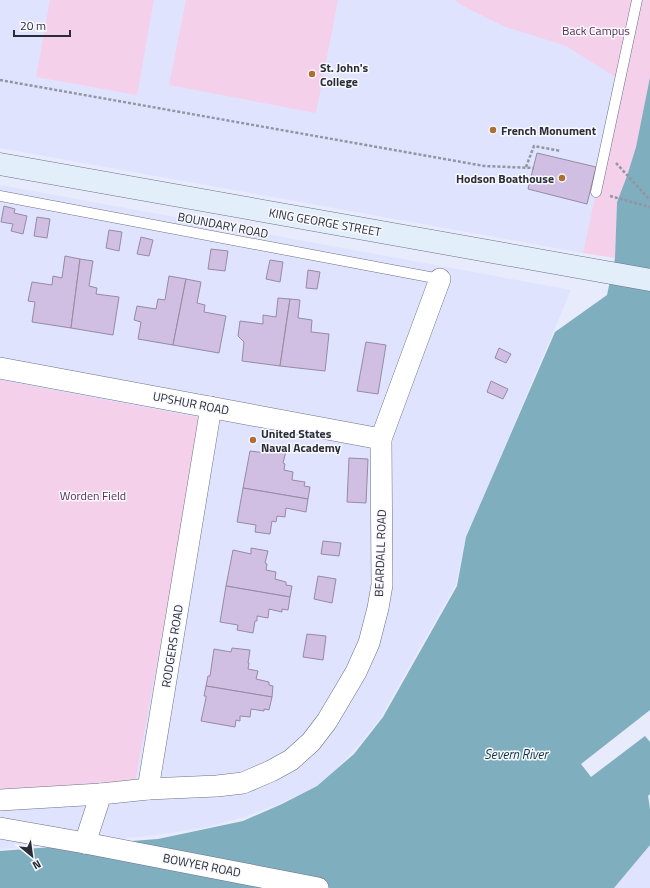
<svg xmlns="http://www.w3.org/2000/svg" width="650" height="888" viewBox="0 0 650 888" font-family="'Titillium Web',sans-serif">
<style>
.built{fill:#dfe3fe}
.green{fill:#f4d0eb}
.water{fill:#7faebe}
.pier{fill:#e8ebfb}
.building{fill:#d0bee3;stroke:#968ba2}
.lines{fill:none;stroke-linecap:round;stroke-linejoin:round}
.lane-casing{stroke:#6d7187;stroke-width:11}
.street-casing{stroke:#6d7187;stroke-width:22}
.secondary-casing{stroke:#6d7187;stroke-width:23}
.path{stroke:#9295a2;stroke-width:2.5;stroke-dasharray:3 2;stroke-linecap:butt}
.lane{stroke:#fff;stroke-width:10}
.street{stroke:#fff;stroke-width:21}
.secondary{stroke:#e2eef9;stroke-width:22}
.poi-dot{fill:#ae6f35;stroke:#f8f9fe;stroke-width:1.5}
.labels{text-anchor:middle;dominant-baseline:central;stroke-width:3;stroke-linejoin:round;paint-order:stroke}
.park-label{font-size:12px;fill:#5d2f53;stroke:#f8f9fe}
.poi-label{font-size:12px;font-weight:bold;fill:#2a2c36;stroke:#f8f9fe;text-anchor:start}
.street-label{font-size:12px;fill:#2a2c36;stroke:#f8f9fe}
.water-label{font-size:13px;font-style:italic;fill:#0a3643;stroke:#f8f9fe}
</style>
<rect width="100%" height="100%" fill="#e8ebfb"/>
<g class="built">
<polygon points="0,0 641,0 596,192 583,253 0,148"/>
<polygon points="0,185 571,290 466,537 456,584 379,720 358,746 333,772 316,786 286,801 245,817 203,828 149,836 0,849"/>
<polygon points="650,845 650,888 614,888"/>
</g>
<g class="green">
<polygon points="50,0 154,0 137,95 36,77"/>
<polygon points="186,0 338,0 316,113 169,85"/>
<polygon points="455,0 632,0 617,78 566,46 503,26 463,6"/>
<polygon points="641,0 650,0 650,77 636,147 627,176 617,202 615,258 583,253 596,192"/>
<polygon points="0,380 202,418 135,782 0,793"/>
</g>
<polygon class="water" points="650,77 650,794 648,796 650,809 650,845 614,888 0,888 0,851 158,839 243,821 282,804 317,786 354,754 383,717 457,586 466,537 555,332 607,295 615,258 617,202 627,176 636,147"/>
<polygon class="pier" points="650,710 650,742 645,736 591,777 581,764"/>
<g class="building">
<polygon points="537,153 596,167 587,204 528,189"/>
<polygon points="4,206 15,209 14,213 27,216 23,234 11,231 13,224 1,222"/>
<polygon points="37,217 50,219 47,238 34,236"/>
<polygon points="109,230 122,232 119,251 106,248"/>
<polygon points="141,237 153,240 149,256 137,254"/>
<polygon points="211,249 228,251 225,271 208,269"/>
<polygon points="65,256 80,259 71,328 32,322 35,302 28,301 32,282 52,285 53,276 62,278"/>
<polygon points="80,259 93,261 89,286 97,288 96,294 119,297 113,335 71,328"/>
<polygon points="270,260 283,262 280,282 266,279"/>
<polygon points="308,270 320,272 317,289 306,288"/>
<polygon points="169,276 186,279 173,345 138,339 141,322 134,320 137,306 156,309 158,299 165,300"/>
<polygon points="186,279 201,282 197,303 205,305 204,312 226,316 219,353 173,345"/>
<polygon points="278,298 290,299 280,366 242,361 244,342 238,336 240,321 263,324 263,315 276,317"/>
<polygon points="290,299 300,300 298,318 312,320 311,332 329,334 325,371 280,366"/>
<polygon points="366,342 386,345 378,394 357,391"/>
<polygon points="499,348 511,354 506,363 495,358"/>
<polygon points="491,381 508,389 503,399 487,392"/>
<polygon points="267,448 286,451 283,463 285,464 284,470 293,472 292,480 305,482 304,486 310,487 308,499 243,488 250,451 266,453"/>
<polygon points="349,458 368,459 366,503 347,502"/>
<polygon points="243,488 308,499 306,512 286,508 285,517 277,516 276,522 272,521 270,534 255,532 256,525 237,522"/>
<polygon points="323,541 341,543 339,556 321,554"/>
<polygon points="251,548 268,551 265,563 267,564 266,570 276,572 275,579 286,582 286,585 292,586 290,597 226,586 233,550 251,554"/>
<polygon points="318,576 336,579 332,603 314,599"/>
<polygon points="226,586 290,597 288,610 282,609 282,612 269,609 268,618 257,616 257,621 255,621 253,633 237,630 238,625 220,622"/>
<polygon points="307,634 326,636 323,660 303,657"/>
<polygon points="232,648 250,650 248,663 249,663 248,669 258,671 256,679 269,682 269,685 273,686 272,697 206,686 208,676 210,676 214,649 231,652"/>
<polygon points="206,686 272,697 269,710 264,709 264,711 251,709 250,717 240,716 240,721 236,720 235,727 201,721 206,698 206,696 204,696"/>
</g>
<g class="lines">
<g class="lane-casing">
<g id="lane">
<polyline points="596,192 637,0"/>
<polyline points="0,196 440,279"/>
</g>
</g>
<g class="street-casing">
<g id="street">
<polyline points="0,368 381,439"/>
<polyline points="148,789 217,786 243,783 271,771 291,760 311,742 327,721 356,672 369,643 378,608 382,585 381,439 440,279"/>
<polyline points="0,800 101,794"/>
<polyline points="0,828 85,843 318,888"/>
<polyline points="85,843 101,794 148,789 211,407"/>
</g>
</g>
<g class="secondary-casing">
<polyline id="secondary" points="0,164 650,280"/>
</g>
<g class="path">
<polyline points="0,80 484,166 534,168"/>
<polyline points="616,163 650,200"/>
<polyline points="526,167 534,146 561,151"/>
<polyline points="610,196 650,207"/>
</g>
<use href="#lane" class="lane"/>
<use href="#street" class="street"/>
<use href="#secondary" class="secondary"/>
</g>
<g class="poi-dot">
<circle cx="312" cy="74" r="4"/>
<circle cx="493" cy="130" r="4"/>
<circle cx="562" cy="178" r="4"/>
<circle cx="253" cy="440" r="4"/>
</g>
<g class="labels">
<g class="park-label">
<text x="596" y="30">Back Campus</text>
<text x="93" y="495">Worden Field</text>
</g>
<g class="poi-label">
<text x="320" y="67">St. John's<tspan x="320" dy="14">College</tspan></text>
<text x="501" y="130">French Monument</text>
<text x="554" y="178" text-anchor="end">Hodson Boathouse</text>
<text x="261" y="433">United States<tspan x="261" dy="14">Naval Academy</tspan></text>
</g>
<g class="street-label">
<text transform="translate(325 222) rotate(10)">KING GEORGE STREET</text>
<text transform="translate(223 225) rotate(11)">BOUNDARY ROAD</text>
<text transform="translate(191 403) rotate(11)">UPSHUR ROAD</text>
<text transform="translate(380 553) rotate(-88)">BEARDALL ROAD</text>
<text transform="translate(172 646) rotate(-81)">RODGERS ROAD</text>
<text transform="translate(202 865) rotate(11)">BOWYER ROAD</text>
</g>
<g class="water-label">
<text x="516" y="754">Severn River</text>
</g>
</g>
<g transform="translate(32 856) rotate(151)" stroke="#f8f9fe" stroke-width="3" paint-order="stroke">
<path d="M0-3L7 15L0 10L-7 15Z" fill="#2a2c36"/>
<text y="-6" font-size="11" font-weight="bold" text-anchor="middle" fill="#2a2c36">N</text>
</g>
<path d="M14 30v6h56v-6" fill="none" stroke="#2a2c36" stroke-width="2"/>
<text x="20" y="30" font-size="12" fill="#2a2c36" stroke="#f8f9fe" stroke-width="3" paint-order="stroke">20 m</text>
</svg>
